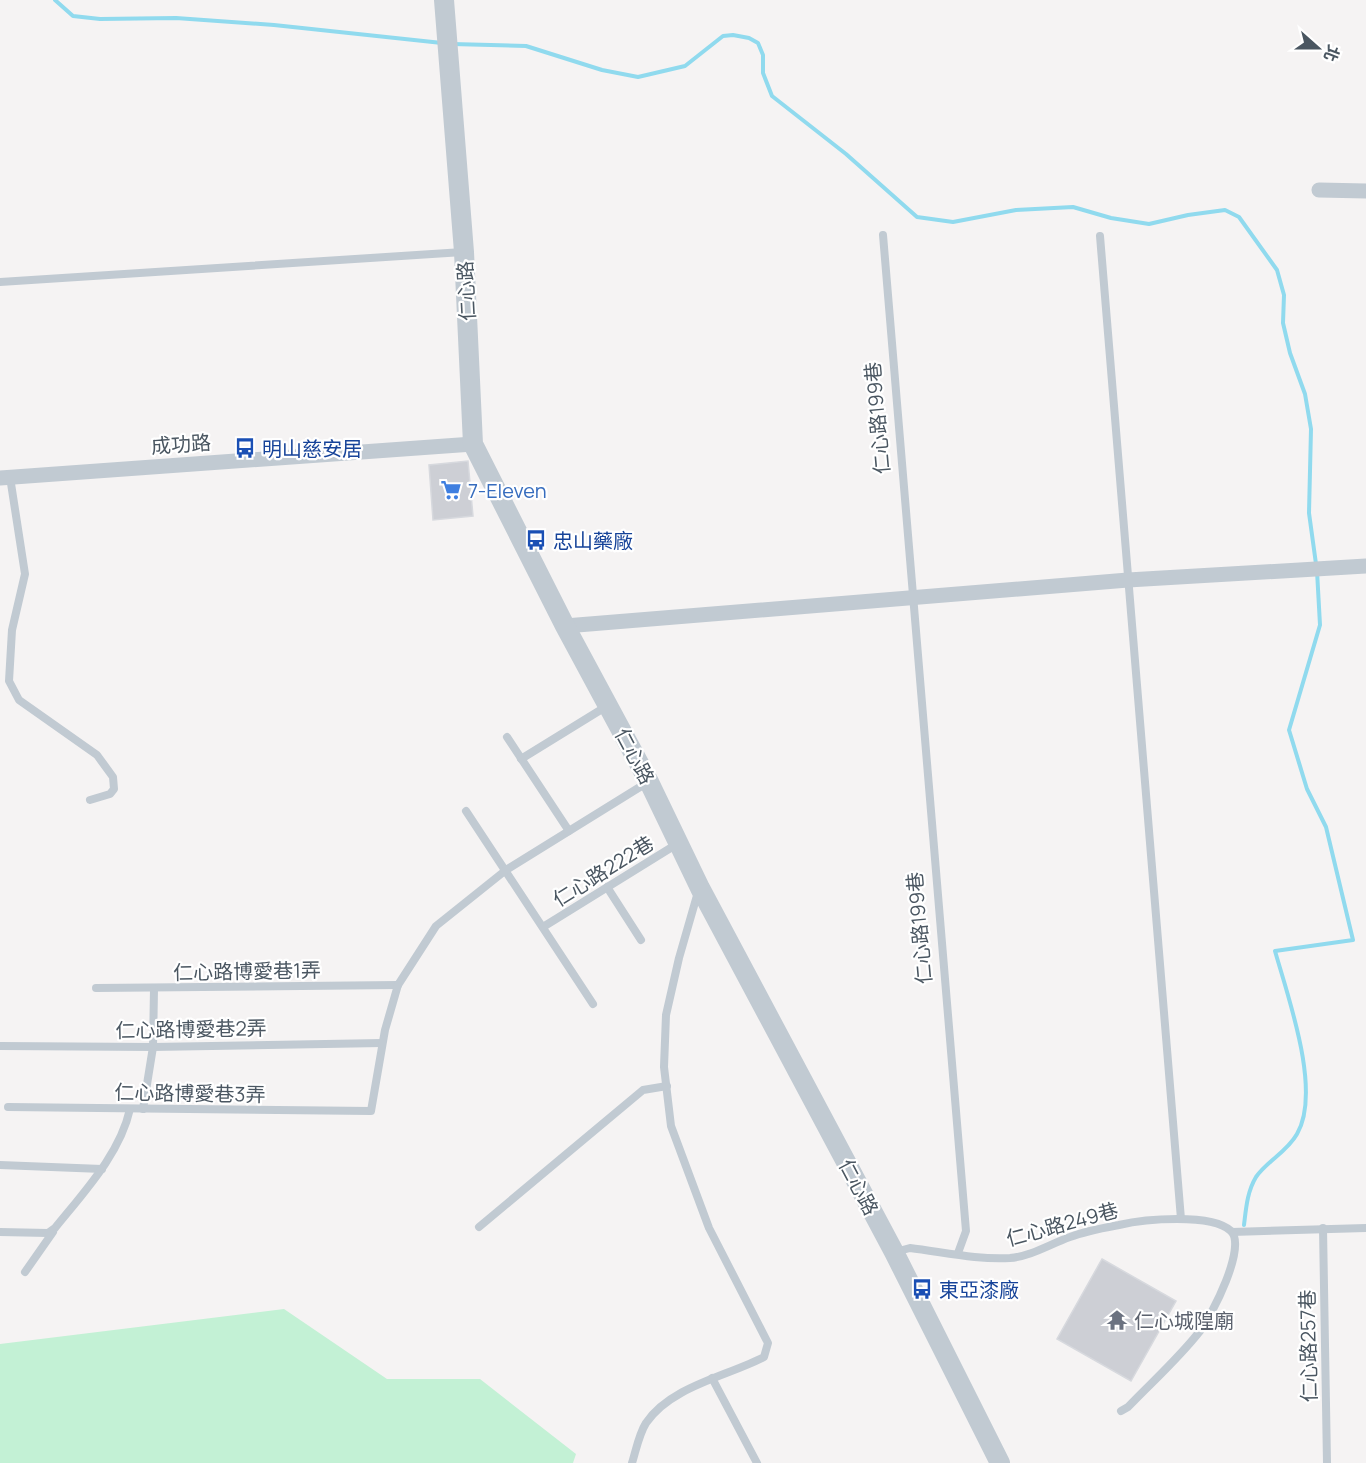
<svg xmlns="http://www.w3.org/2000/svg" width="1366" height="1463" viewBox="0 0 1366 1463" font-family="Manrope,'Noto Sans TC',sans-serif">
<style>
.green{fill:#c3f1d5}
.lines{fill:none;stroke-linecap:round;stroke-linejoin:round}
.stream{stroke:#90daee;stroke-width:4}
.building{fill:#cdcfd5;stroke:#d7d9de;stroke-width:1.5}
.service{stroke:#c1cad2;stroke-width:8}
.minor{stroke:#c1cad2;stroke-width:15}
.tertiary{stroke:#c1cad2;stroke-width:20}
.labels{text-anchor:middle;dominant-baseline:central;stroke-width:4.5;stroke-linejoin:round;paint-order:stroke}
.street-label{font-size:20px;fill:#4a5661;stroke:#fff}
.transit-label{font-size:20px;fill:#164399;stroke:#fff;text-anchor:start}
.shop-label{font-size:20px;fill:#366cbe;stroke:#fff;text-anchor:start}
.worship-label{font-size:20px;fill:#5b616d;stroke:#fff;text-anchor:start}
</style>
<rect width="100%" height="100%" fill="#f5f3f3"/>
<polygon class="green" points="284,1309 387,1379 480,1379 576,1454 573,1463 0,1463 0,1344"/>
<g class="lines">
<g class="stream">
<polyline points="55,0 73,16 100,19 176,18 274,25 442,43"/>
<polyline points="452,44 526,46 602,70 638,77 685,66 723,36 733,35 749,38 758,43 763,55 763,73 772,96 846,154 917,217 953,222 1016,210 1073,207 1111,218 1149,224 1188,215 1225,210 1239,217 1277,270 1284,295 1283,323 1290,353 1305,394 1311,429 1309,513 1316,564"/>
<path d="M1244,1225C1246,1209 1247,1192 1256,1177C1267,1161 1287,1152 1297,1134C1322,1091 1288,997 1275,951L1353,940L1326,827L1307,789L1289,730L1320,625L1317,571"/>
</g>
</g>
<g class="building">
<polygon points="468,461 473,516 433,520 429,465"/>
<polygon points="1102,1259 1176,1301 1131,1381 1057,1339"/>
</g>
<g class="lines">
<g class="service">
<polyline points="883,235 966,1231 958,1253"/>
<polyline points="1100,236 1181,1219"/>
<polyline points="0,282 463,252"/>
<polyline points="10,477 25,574 12,630 9,681 19,700 97,755 113,777 114,789 110,794 90,800"/>
<polyline points="507,737 569,831"/>
<polyline points="521,759 607,706"/>
<polyline points="466,811 593,1004"/>
<polyline points="607,887 641,940"/>
<polyline points="543,927 677,844"/>
<polyline points="96,988 398,985"/>
<polyline points="0,1046 153,1047 382,1043"/>
<polyline points="8,1107 371,1111 385,1030 398,985 436,926 506,870 648,782"/>
<polyline points="143,1109 153,1047 154,989"/>
<polyline points="0,1165 102,1169"/>
<polyline points="479,1227 643,1090 667,1086"/>
<polyline points="1323,1228 1327,1463"/>
<path d="M0,1232L48,1233L55,1228C84,1192 120,1154 130,1109"/>
<polyline points="1232,1232 1366,1228"/>
<path d="M895,1252L910,1248C943,1252 978,1260 1010,1258C1032,1256 1050,1244 1070,1237C1086,1231 1103,1228 1119,1225C1144,1219 1212,1213 1231,1231C1247,1247 1212,1315 1200,1331C1179,1358 1152,1382 1128,1407L1121,1411"/>
<polyline points="25,1272 53,1232"/>
<polyline points="712,1378 757,1463"/>
<path d="M632,1463C636,1450 639,1434 646,1423C671,1386 728,1376 764,1357L768,1343L709,1228L671,1126L664,1067L666,1015L679,958L698,892"/>
</g>
<g class="minor">
<polyline points="1319,190 1366,191"/>
<polyline points="0,478 473,444"/>
<polyline points="565,626 1128,580 1366,566"/>
</g>
<polyline class="tertiary" points="444,0 464,252 473,444 565,626 649,782 700,888 894,1252 1000,1463"/>
</g>
<defs>
<g id="bus-bare" transform="scale(1.62)"><path d="M-5-6H5V4H4V6H2V4H-2V6H-4V4H-5ZM-3.5-4V0h7V-4ZM-3.5 1.2v1.5H-2V1.2ZM2 1.2v1.5H3.5V1.2Z" fill="#1a4fb4" stroke="#fff" stroke-width="2.5" paint-order="stroke"/></g>
<g id="supermarket-bare" transform="scale(1.62)"><path d="M-6-5.5h2.5l.6 2H6L4.5 2H-2.5L-4.4-4H-6ZM-1.5 3.2a1.3 1.3 0 1 0 .1 0ZM3 3.2a1.3 1.3 0 1 0 .1 0Z" fill="#3f7fe0" stroke="#fff" stroke-width="2.5" paint-order="stroke"/></g>
<g id="temple-bare" transform="scale(1.62)"><path d="M0-6L5-2H3V0L6.5 2.5H4V6H1.5V3h-3V6H-4V2.5H-6.5L-3 0V-2H-5Z" fill="#6b7280" stroke="#fff" stroke-width="2.5" paint-order="stroke"/></g>
</defs>
<g fill-rule="evenodd">
<use href="#bus-bare" x="245" y="448"/>
<use href="#supermarket-bare" x="451" y="490"/>
<use href="#bus-bare" x="536" y="540"/>
<use href="#bus-bare" x="922" y="1289"/>
<use href="#temple-bare" x="1117" y="1320"/>
</g>
<g class="labels">
<g class="street-label">
<text transform="translate(466 291) rotate(-93)">仁心路</text>
<text transform="translate(877 418) rotate(-95)">仁心路199巷</text>
<text transform="translate(181 444) rotate(-4)">成功路</text>
<text transform="translate(635 756) rotate(62)">仁心路</text>
<text transform="translate(603 871) rotate(-32)">仁心路222巷</text>
<text transform="translate(919 928) rotate(-95)">仁心路199巷</text>
<text transform="translate(247 971) rotate(-1)">仁心路博愛巷1弄</text>
<text transform="translate(191 1029) rotate(-1)">仁心路博愛巷2弄</text>
<text transform="translate(190 1093) rotate(1)">仁心路博愛巷3弄</text>
<text transform="translate(859 1187) rotate(62)">仁心路</text>
<text transform="translate(1062 1224) rotate(-15)">仁心路249巷</text>
<text transform="translate(1308 1346) rotate(-91)">仁心路257巷</text>
</g>
<g class="transit-label">
<text x="262" y="448">明山慈安居</text>
<text x="553" y="540">忠山藥廠</text>
<text x="939" y="1289">東亞漆廠</text>
</g>
<g class="shop-label">
<text x="468" y="490">7-Eleven</text>
</g>
<g class="worship-label">
<text x="1134" y="1320">仁心城隍廟</text>
</g>
</g>
<g transform="translate(1318 48) rotate(111)" stroke="#ffffff" stroke-width="4.5" paint-order="stroke">
<path d="M0-4.5L10 22L0 15L-10 22Z" fill="#4a5661"/>
<text y="-9" font-size="16" font-weight="bold" text-anchor="middle" fill="#4a5661">北</text>
</g>
</svg>
